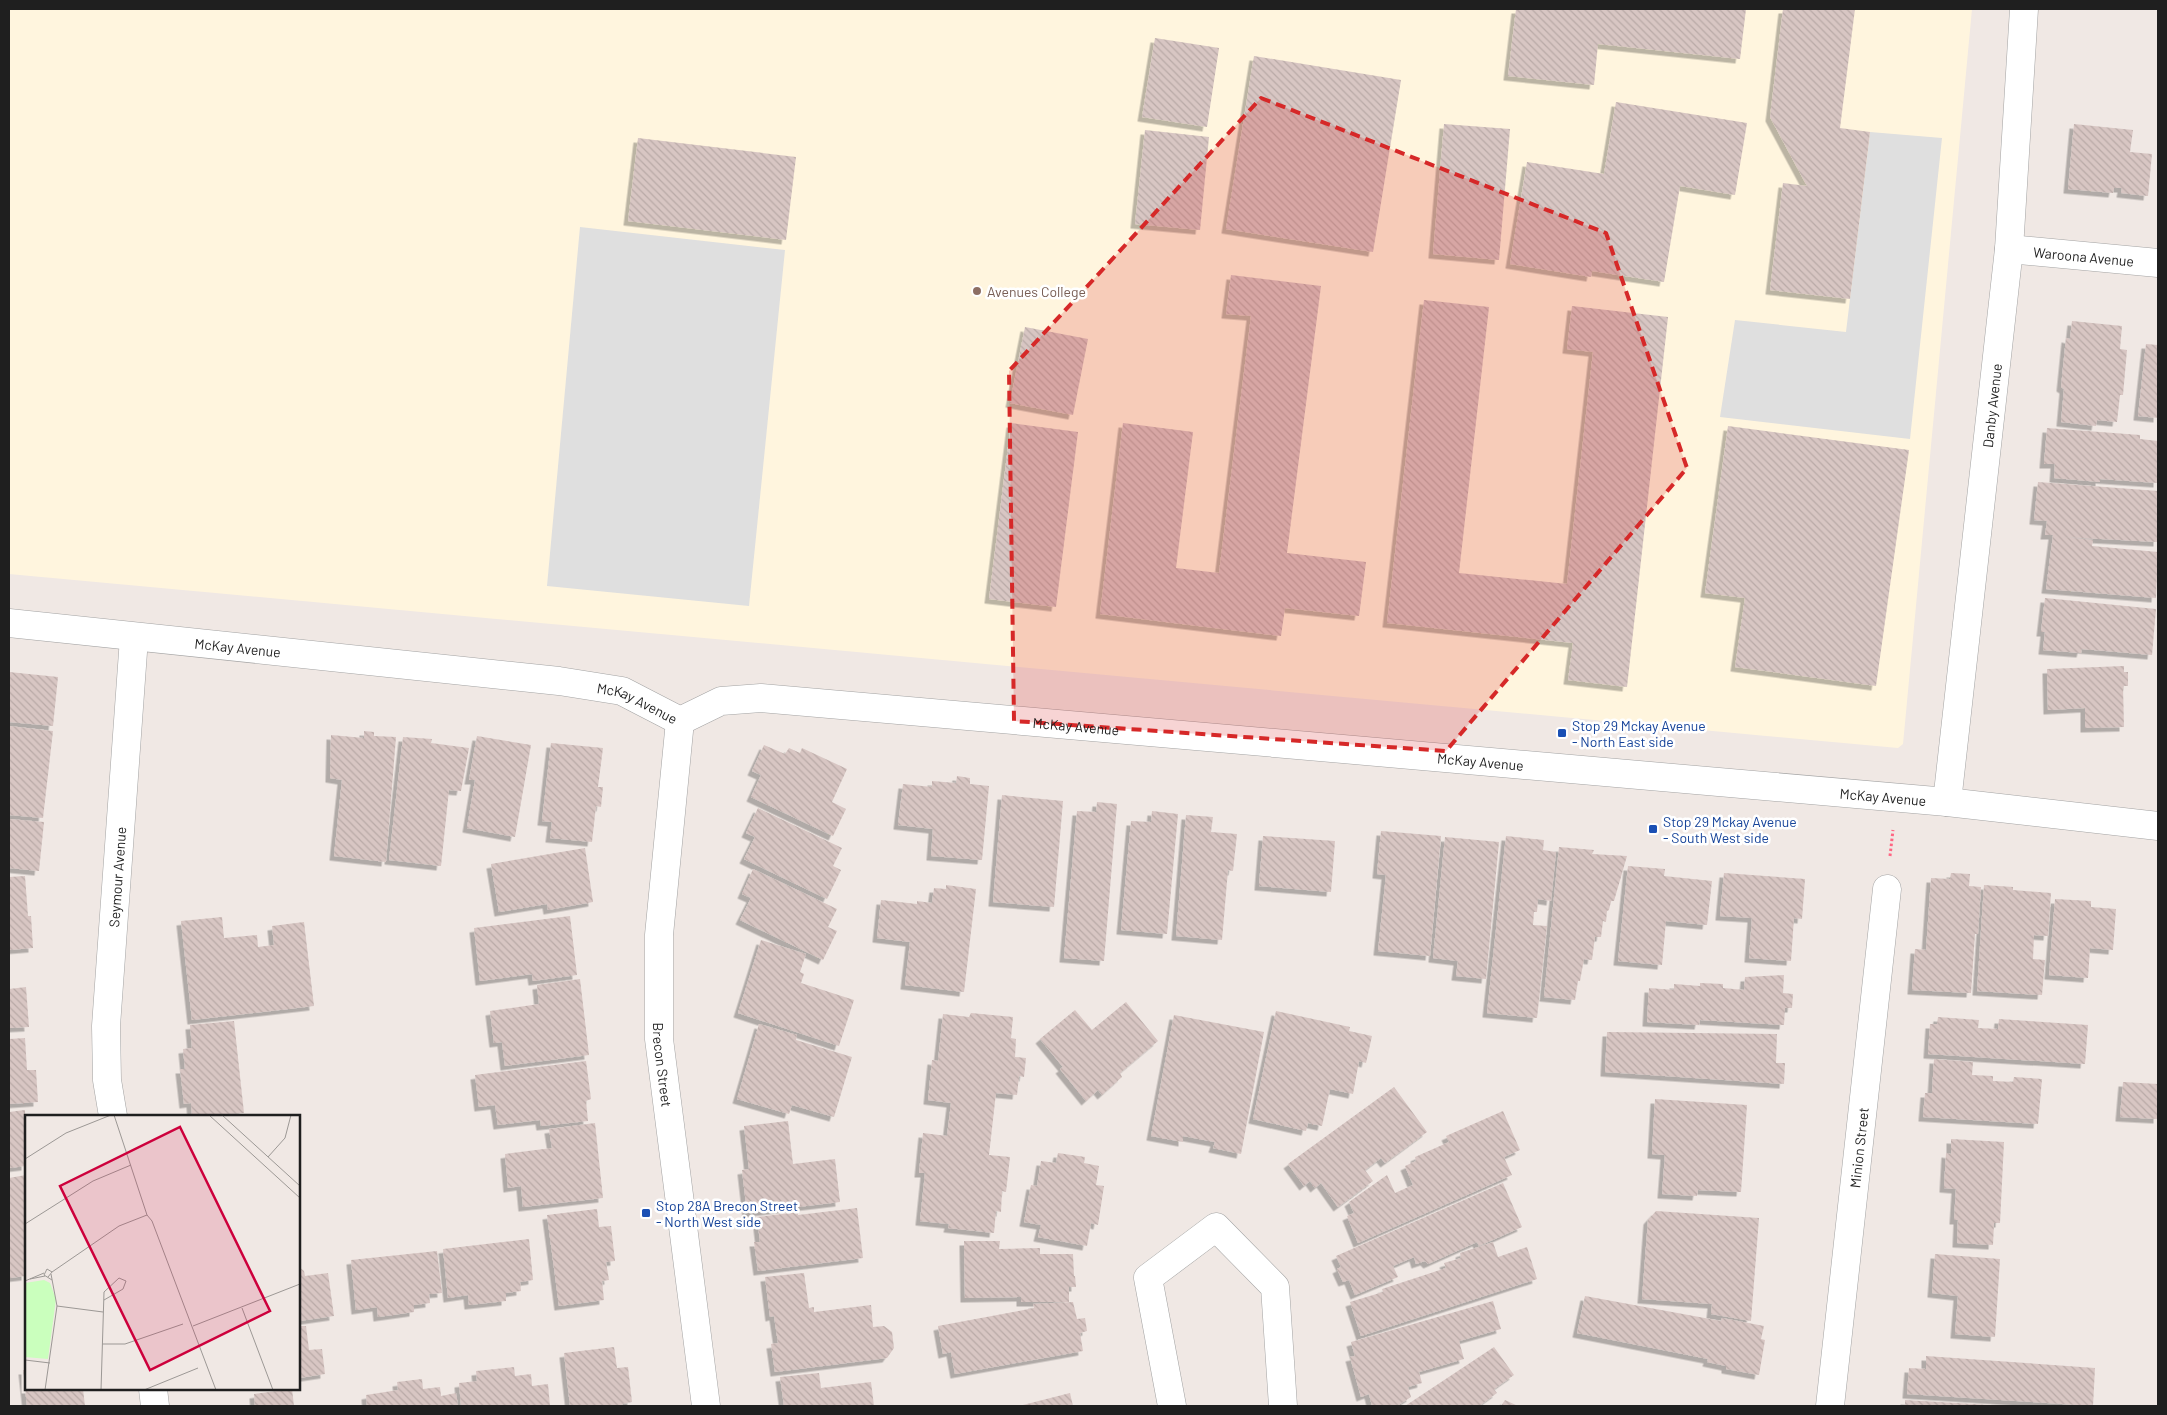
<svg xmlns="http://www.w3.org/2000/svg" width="2167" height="1415" viewBox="0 0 2167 1415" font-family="Barlow,sans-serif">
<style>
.education{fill:#fff5de}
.parking{fill:#dfdfdf}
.building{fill:url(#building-back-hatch);filter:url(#shadow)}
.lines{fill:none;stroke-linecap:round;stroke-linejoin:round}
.minor-casing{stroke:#a3a3a3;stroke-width:29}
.path{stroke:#ff6683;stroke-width:3;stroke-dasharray:2.5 2.5;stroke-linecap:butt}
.minor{stroke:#fff;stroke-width:28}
.marked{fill:#d62828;fill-opacity:0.2;stroke:#d62828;stroke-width:4;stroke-dasharray:10 6;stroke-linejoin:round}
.education-dot{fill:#8d6e63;stroke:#fff;stroke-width:2}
.transit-dot{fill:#1a4fb4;stroke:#fff;stroke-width:2}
.labels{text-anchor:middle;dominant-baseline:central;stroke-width:5;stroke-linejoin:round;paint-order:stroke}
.street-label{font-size:14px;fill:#1f1f1f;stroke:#fff}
.education-label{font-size:14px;fill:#785e54;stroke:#fff;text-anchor:start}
.transit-label{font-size:14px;fill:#164399;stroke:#fff;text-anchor:start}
.inset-road{fill:none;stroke:#9c9895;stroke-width:1}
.view{fill:#cd003c;fill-opacity:0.15;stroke:#cd003c;stroke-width:2.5}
.inset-edge{fill:none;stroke:#1f1f1f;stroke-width:2.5}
</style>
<defs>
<pattern id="building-back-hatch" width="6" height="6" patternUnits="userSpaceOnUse" patternTransform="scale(1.25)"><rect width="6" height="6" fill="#d8c6c3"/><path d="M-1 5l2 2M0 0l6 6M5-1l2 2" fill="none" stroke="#b9aaa7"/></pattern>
<filter id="shadow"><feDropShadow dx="-4.5" dy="4.5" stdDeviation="0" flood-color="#0004"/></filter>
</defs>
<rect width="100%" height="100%" fill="#f0e8e4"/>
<polygon class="education" points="9,9 1972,9 1903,744 1898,748 9,574"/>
<g class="parking">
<polygon points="1870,132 1942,138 1910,439 1720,417 1735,320 1846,332"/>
<polygon points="580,227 785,250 749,606 547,586"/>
</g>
<g class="building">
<polygon points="1516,9 1746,9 1740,59 1598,44 1594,85 1508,76"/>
<polygon points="1783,9 1855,9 1840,128 1870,132 1850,299 1770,290 1783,183 1807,186 1770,117"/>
<polygon points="1155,38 1219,48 1207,127 1142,117"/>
<polygon points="1254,56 1401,80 1373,252 1226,229"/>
<polygon points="1616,102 1747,123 1735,195 1680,186 1664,282 1592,271 1591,277 1510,264 1527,162 1604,174"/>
<polygon points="1444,124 1510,129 1499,260 1433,254"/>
<polygon points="2074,124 2133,130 2130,152 2152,154 2148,196 2121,193 2122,188 2114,188 2113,193 2068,189"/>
<polygon points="1145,130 1209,137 1200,230 1135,224"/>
<polygon points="638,138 796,157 786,240 628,221"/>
<polygon points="1231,275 1321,286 1287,553 1366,562 1359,616 1285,608 1281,636 1100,614 1123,423 1193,432 1176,568 1219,573 1251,316 1226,314"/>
<polygon points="1424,300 1489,307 1459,573 1567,584 1593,352 1567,349 1572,306 1668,317 1627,687 1568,680 1573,643 1387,623"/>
<polygon points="2072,321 2122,326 2120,349 2127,350 2123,395 2120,395 2117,422 2097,420 2096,426 2061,422 2064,389 2061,387 2066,338 2070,339"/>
<polygon points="1025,327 1088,339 1073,415 1010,403"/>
<polygon points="2146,344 2158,345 2158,418 2138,416"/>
<polygon points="1011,423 1078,432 1056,607 989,599"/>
<polygon points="1728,426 1909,450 1876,686 1735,667 1745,598 1705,593"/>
<polygon points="2047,428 2140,435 2140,439 2158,441 2158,483 2100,479 2100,482 2054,478 2055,464 2044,464"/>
<polygon points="2038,482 2158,491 2158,542 2063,537 2093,540 2092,546 2158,552 2156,598 2046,589 2053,535 2045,535 2047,521 2034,520"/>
<polygon points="2045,598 2156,609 2152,655 2082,649 2081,653 2043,650 2045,632 2041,632"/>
<polygon points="2124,666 2124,672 2128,672 2128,686 2123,686 2124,727 2085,728 2085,708 2048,710 2047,669"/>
<polygon points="9,672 58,677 53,726 9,722"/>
<polygon points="9,726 53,731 43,818 9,815"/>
<polygon points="364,731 374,732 374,736 396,737 386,862 334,856 342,780 330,778 331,735 364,738"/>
<polygon points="477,736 531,745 515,837 467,828 475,780 469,780"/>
<polygon points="403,737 432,739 431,743 469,748 461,791 449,790 441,866 389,860"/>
<polygon points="551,743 603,748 598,787 603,787 601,807 596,806 592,842 550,838 552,822 542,821"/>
<polygon points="764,745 785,754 789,748 800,753 802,748 847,769 832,802 846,809 833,836 751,797 761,775 752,771"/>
<polygon points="957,776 970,778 970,784 989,786 982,860 931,856 933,829 898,825 903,784 932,787 932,781 956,783"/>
<polygon points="1002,795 1063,801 1054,907 993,902"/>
<polygon points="1097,802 1117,804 1104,961 1064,958 1077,811 1096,812"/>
<polygon points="758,808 842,848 833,866 841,870 827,899 744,859 755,837 746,833"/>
<polygon points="1152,811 1178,814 1167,934 1121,930 1131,821 1151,822"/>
<polygon points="1186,815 1213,817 1211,832 1237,834 1233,871 1228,870 1222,940 1176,936"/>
<polygon points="9,819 44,822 39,871 9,868"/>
<polygon points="1381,831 1441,836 1430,956 1378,951 1386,875 1377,874"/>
<polygon points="1263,836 1335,841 1331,892 1259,886"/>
<polygon points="1506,836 1544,840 1543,850 1556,852 1551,901 1538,899 1537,912 1534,912 1533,925 1547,926 1537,1018 1487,1013"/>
<polygon points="1445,837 1499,842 1486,979 1456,976 1458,961 1433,958"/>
<polygon points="1559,847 1594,850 1592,854 1627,856 1614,901 1611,901 1609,910 1607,911 1606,922 1603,921 1601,937 1595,937 1592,960 1584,959 1580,981 1578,981 1575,1000 1544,997"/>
<polygon points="585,848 593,902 548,910 547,904 499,912 491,864"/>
<polygon points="1628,866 1665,869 1664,876 1712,881 1707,925 1666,921 1662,965 1618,961"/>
<polygon points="753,869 837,909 828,927 837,931 823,960 740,920 751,898 742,894"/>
<polygon points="1724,873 1805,879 1802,919 1794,918 1791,961 1749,958 1752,918 1720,916"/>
<polygon points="1951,873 1970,874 1969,886 1981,887 1978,934 1975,934 1971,993 1912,990 1915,949 1926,950 1931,878 1950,879"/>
<polygon points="25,876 28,916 31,916 33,948 9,950 9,877"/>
<polygon points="946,885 976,889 964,992 905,985 910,942 877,938 881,900 917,904 917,901 932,903 934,888 946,889"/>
<polygon points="1984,885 2013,887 2013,890 2051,893 2048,936 2034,935 2033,959 2045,960 2042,995 1977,991"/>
<polygon points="2055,899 2091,901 2091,907 2116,909 2113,950 2090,948 2088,978 2049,975"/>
<polygon points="570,916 577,975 533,981 532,974 480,981 474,928"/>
<polygon points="222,917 224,938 257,935 258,947 274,945 272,926 304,922 314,1006 192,1020 181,921"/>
<polygon points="761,940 806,954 800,972 804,974 801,983 854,1000 839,1046 738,1013"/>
<polygon points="1784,975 1783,993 1793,994 1792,1008 1785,1008 1784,1025 1700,1020 1699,1025 1647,1022 1649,988 1674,990 1674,984 1700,986 1700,983 1723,984 1723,988 1744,990 1745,977"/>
<polygon points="580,979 589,1055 505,1066 502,1042 494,1043 490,1011 539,1004 537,985"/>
<polygon points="26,987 29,1027 9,1028 9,989"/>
<polygon points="1126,1002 1158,1041 1120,1073 1122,1077 1102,1095 1098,1090 1086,1101 1060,1069 1063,1067 1040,1039 1075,1010 1092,1030"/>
<polygon points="1276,1011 1350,1027 1349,1031 1372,1036 1366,1063 1359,1061 1353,1094 1330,1089 1322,1126 1308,1123 1306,1131 1253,1119"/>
<polygon points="971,1013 1013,1017 1011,1038 1016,1039 1015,1057 1026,1058 1024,1077 1019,1076 1017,1095 996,1093 989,1155 1010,1157 1006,1192 1002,1191 1001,1212 996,1211 994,1233 948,1228 949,1224 920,1221 925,1173 919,1173 923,1133 947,1136 951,1103 928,1100 932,1060 938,1061 943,1014 969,1017"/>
<polygon points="1174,1015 1264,1032 1241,1154 1213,1148 1215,1142 1183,1136 1183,1142 1151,1136"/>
<polygon points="1938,1017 1979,1020 1978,1028 1998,1029 1999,1019 2088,1025 2085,1064 1928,1054 1930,1024 1937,1024"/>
<polygon points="234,1021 244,1113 192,1116 191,1103 184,1104 180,1069 185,1069 183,1049 192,1048 190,1025"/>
<polygon points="759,1024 797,1035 796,1040 852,1057 834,1117 792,1105 789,1114 737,1099"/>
<polygon points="1607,1032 1777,1034 1776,1063 1785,1063 1784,1084 1605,1072"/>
<polygon points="25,1038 27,1070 36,1070 38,1102 9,1104 9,1039"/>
<polygon points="1934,1059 1973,1062 1972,1075 1993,1076 1993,1081 2013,1082 2014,1077 2042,1079 2038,1124 1923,1117 1925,1093 1932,1093"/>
<polygon points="586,1061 591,1099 586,1101 588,1121 541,1126 540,1120 498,1125 495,1105 479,1107 475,1075"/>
<polygon points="2123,1082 2158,1084 2158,1119 2120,1117"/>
<polygon points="1394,1087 1427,1132 1385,1163 1381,1158 1365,1170 1373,1181 1338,1207 1321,1183 1315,1188 1310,1181 1304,1186 1288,1164"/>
<polygon points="1655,1099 1747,1105 1741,1192 1698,1190 1697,1196 1662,1194 1665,1155 1652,1154"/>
<polygon points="25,1110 26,1166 9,1168 9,1112"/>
<polygon points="1503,1111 1520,1150 1504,1157 1512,1175 1358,1243 1347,1216 1354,1213 1349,1202 1387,1175 1395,1193 1413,1185 1405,1166 1416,1161 1415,1157 1449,1142 1446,1136"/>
<polygon points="788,1121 793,1164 835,1159 840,1202 747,1213 742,1170 749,1169 744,1126"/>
<polygon points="595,1123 603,1198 523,1207 521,1186 508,1188 505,1154 552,1148 549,1129"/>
<polygon points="1951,1139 2004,1142 2000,1223 1994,1223 1993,1245 1957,1243 1958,1220 1954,1220 1956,1189 1944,1188 1946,1153 1951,1154"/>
<polygon points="1058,1153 1085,1157 1084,1163 1099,1166 1096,1185 1104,1186 1098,1225 1091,1223 1087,1246 1038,1237 1041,1225 1024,1222 1031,1185 1037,1186 1041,1161 1056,1163"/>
<polygon points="26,1175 26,1276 9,1278 9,1178"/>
<polygon points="1503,1183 1522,1227 1479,1246 1477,1242 1428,1264 1425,1261 1416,1264 1414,1257 1393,1266 1398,1277 1355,1295 1349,1280 1343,1282 1337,1269 1341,1267 1336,1256"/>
<polygon points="857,1208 863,1258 758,1271 754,1242 760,1242 757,1217 798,1212 798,1215"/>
<polygon points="597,1209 599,1227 611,1226 615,1261 606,1262 609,1280 602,1281 604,1300 559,1306 547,1215"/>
<polygon points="1656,1211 1759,1218 1751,1321 1711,1314 1712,1304 1642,1299 1648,1220"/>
<polygon points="529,1239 533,1280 520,1282 521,1291 506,1293 506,1301 469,1305 468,1295 448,1298 443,1249"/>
<polygon points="964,1241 1000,1241 999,1249 1040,1248 1040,1254 1073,1254 1074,1276 1075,1276 1076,1287 1069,1287 1069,1302 1021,1302 1021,1297 965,1298"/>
<polygon points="1493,1242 1498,1257 1527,1247 1537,1279 1361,1336 1350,1302 1383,1292 1382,1289 1446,1268 1444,1263 1461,1258 1460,1253"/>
<polygon points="437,1251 442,1293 429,1294 430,1303 414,1305 414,1312 378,1317 377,1307 356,1310 351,1260"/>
<polygon points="1935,1254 2000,1259 1995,1337 1955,1334 1958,1296 1932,1293"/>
<polygon points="299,1267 304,1271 305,1276 328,1273 334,1316 299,1321"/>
<polygon points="804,1273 809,1308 814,1307 814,1312 871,1305 873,1327 884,1326 892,1332 894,1348 887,1358 775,1372 771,1344 778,1343 774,1316 770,1317 765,1277"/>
<polygon points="1585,1296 1721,1321 1722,1318 1764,1326 1761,1339 1765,1340 1759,1375 1726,1369 1726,1366 1707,1362 1708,1359 1577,1333"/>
<polygon points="1493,1301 1501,1329 1459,1341 1464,1359 1419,1372 1422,1383 1408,1387 1411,1397 1397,1406 1372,1406 1369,1394 1361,1397 1350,1357 1355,1356 1351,1342"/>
<polygon points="1073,1302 1077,1319 1085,1318 1087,1331 1080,1333 1083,1351 955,1374 951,1352 943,1354 938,1326 1034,1308 1033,1304"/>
<polygon points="299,1326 306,1326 309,1350 322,1349 325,1374 299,1378"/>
<polygon points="614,1347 617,1368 628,1367 632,1402 622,1404 623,1406 570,1406 564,1353"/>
<polygon points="1494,1347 1514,1375 1494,1389 1497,1393 1479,1406 1405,1406"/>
<polygon points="1926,1356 2095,1368 2093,1406 1907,1394 1909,1368 1926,1369"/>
<polygon points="514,1367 515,1376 531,1374 532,1386 548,1384 550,1406 461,1406 459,1383 477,1381 476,1371"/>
<polygon points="23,1370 26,1370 26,1389 83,1389 85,1406 27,1406"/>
<polygon points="819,1373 821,1388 871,1382 874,1406 784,1406 780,1377"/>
<polygon points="422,1379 423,1389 440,1387 441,1396 456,1393 458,1406 367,1406 366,1395 398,1390 397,1382"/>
<polygon points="292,1389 294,1406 255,1406 254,1394"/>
<polygon points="1070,1393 1073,1406 1019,1406"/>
<polygon points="1505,1400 1518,1406 1501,1406"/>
<polygon points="1905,1400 1991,1405 1991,1406 1905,1406"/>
</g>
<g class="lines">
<g class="minor-casing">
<g id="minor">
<path id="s1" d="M2009,249L2158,263"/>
<path id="s2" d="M9,623L559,681L622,691L680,721"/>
<path id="s3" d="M680,721L721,701L761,698L1947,802L2158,826"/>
<path id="s4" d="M680,721L659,935V1039L706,1406"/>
<path id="s5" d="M1947,802L2009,249L2024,9"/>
<path id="s6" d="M113,1116L107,1080L106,1026L134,638"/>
<polyline points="153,1389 155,1406"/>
<polyline points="1172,1406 1148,1278 1216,1227 1275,1287 1283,1406"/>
<path id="s7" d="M1830,1406L1887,889"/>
</g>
</g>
<polyline class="path" points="1890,856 1893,830"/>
<use href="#minor" class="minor"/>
</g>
<path class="marked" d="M1261,98L1606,233L1687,468L1446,751L1014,721L1009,371Z"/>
<circle class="education-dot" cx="977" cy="291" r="5"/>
<g class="transit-dot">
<rect x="1557" y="728" width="10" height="10" rx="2.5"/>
<rect x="1648" y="824" width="10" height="10" rx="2.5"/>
<rect x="641" y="1208" width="10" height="10" rx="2.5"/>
</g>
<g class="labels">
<g class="street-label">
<text stroke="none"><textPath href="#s1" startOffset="75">Waroona Avenue</textPath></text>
<text stroke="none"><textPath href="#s5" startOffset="399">Danby Avenue</textPath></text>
<text stroke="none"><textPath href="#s2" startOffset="230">McKay Avenue</textPath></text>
<text stroke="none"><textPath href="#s2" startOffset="635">McKay Avenue</textPath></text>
<text stroke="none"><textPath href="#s3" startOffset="402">McKay Avenue</textPath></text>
<text stroke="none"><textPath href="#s3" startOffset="808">McKay Avenue</textPath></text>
<text stroke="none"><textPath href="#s3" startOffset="1212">McKay Avenue</textPath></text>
<text stroke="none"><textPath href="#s6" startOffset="240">Seymour Avenue</textPath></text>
<text stroke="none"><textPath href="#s4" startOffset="345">Brecon Street</textPath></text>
<text stroke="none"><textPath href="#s7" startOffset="260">Minion Street</textPath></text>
</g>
<g class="education-label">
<text x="987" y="291">Avenues College</text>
</g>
<g class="transit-label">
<text x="1572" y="725">Stop 29 Mckay Avenue<tspan x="1572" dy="16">- North East side</tspan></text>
<text x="1663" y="821">Stop 29 Mckay Avenue<tspan x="1663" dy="16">- South West side</tspan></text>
<text x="656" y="1205">Stop 28A Brecon Street<tspan x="656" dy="16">- North West side</tspan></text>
</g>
</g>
<g transform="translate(25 1115)">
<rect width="275" height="275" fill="#f0e8e4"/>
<path d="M19,165L25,168L31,184L23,244L0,242V168Z" fill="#caffbd"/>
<path class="inset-road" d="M89,0L122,100L127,106L191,275M184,0L275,83M197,0L275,71M243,42L260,23L266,0M0,44L41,18L86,0M0,109L68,66L106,50M27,157L94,111L122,100M23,162L27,157L22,154L19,160L27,165M5,164L20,161M0,166L19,158M32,191L78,197M217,193L248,275M168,211L275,169M77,229H100L158,209M0,245L25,248M20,275L32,191L26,159M76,275L79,177L94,163L101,166L98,174L79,185M119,275L173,253"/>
<path class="view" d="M155,12L245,196L125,255L35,71Z"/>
<rect width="275" height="275" class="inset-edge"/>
</g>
<rect width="2167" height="1415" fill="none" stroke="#1f1f1f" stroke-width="20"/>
</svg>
